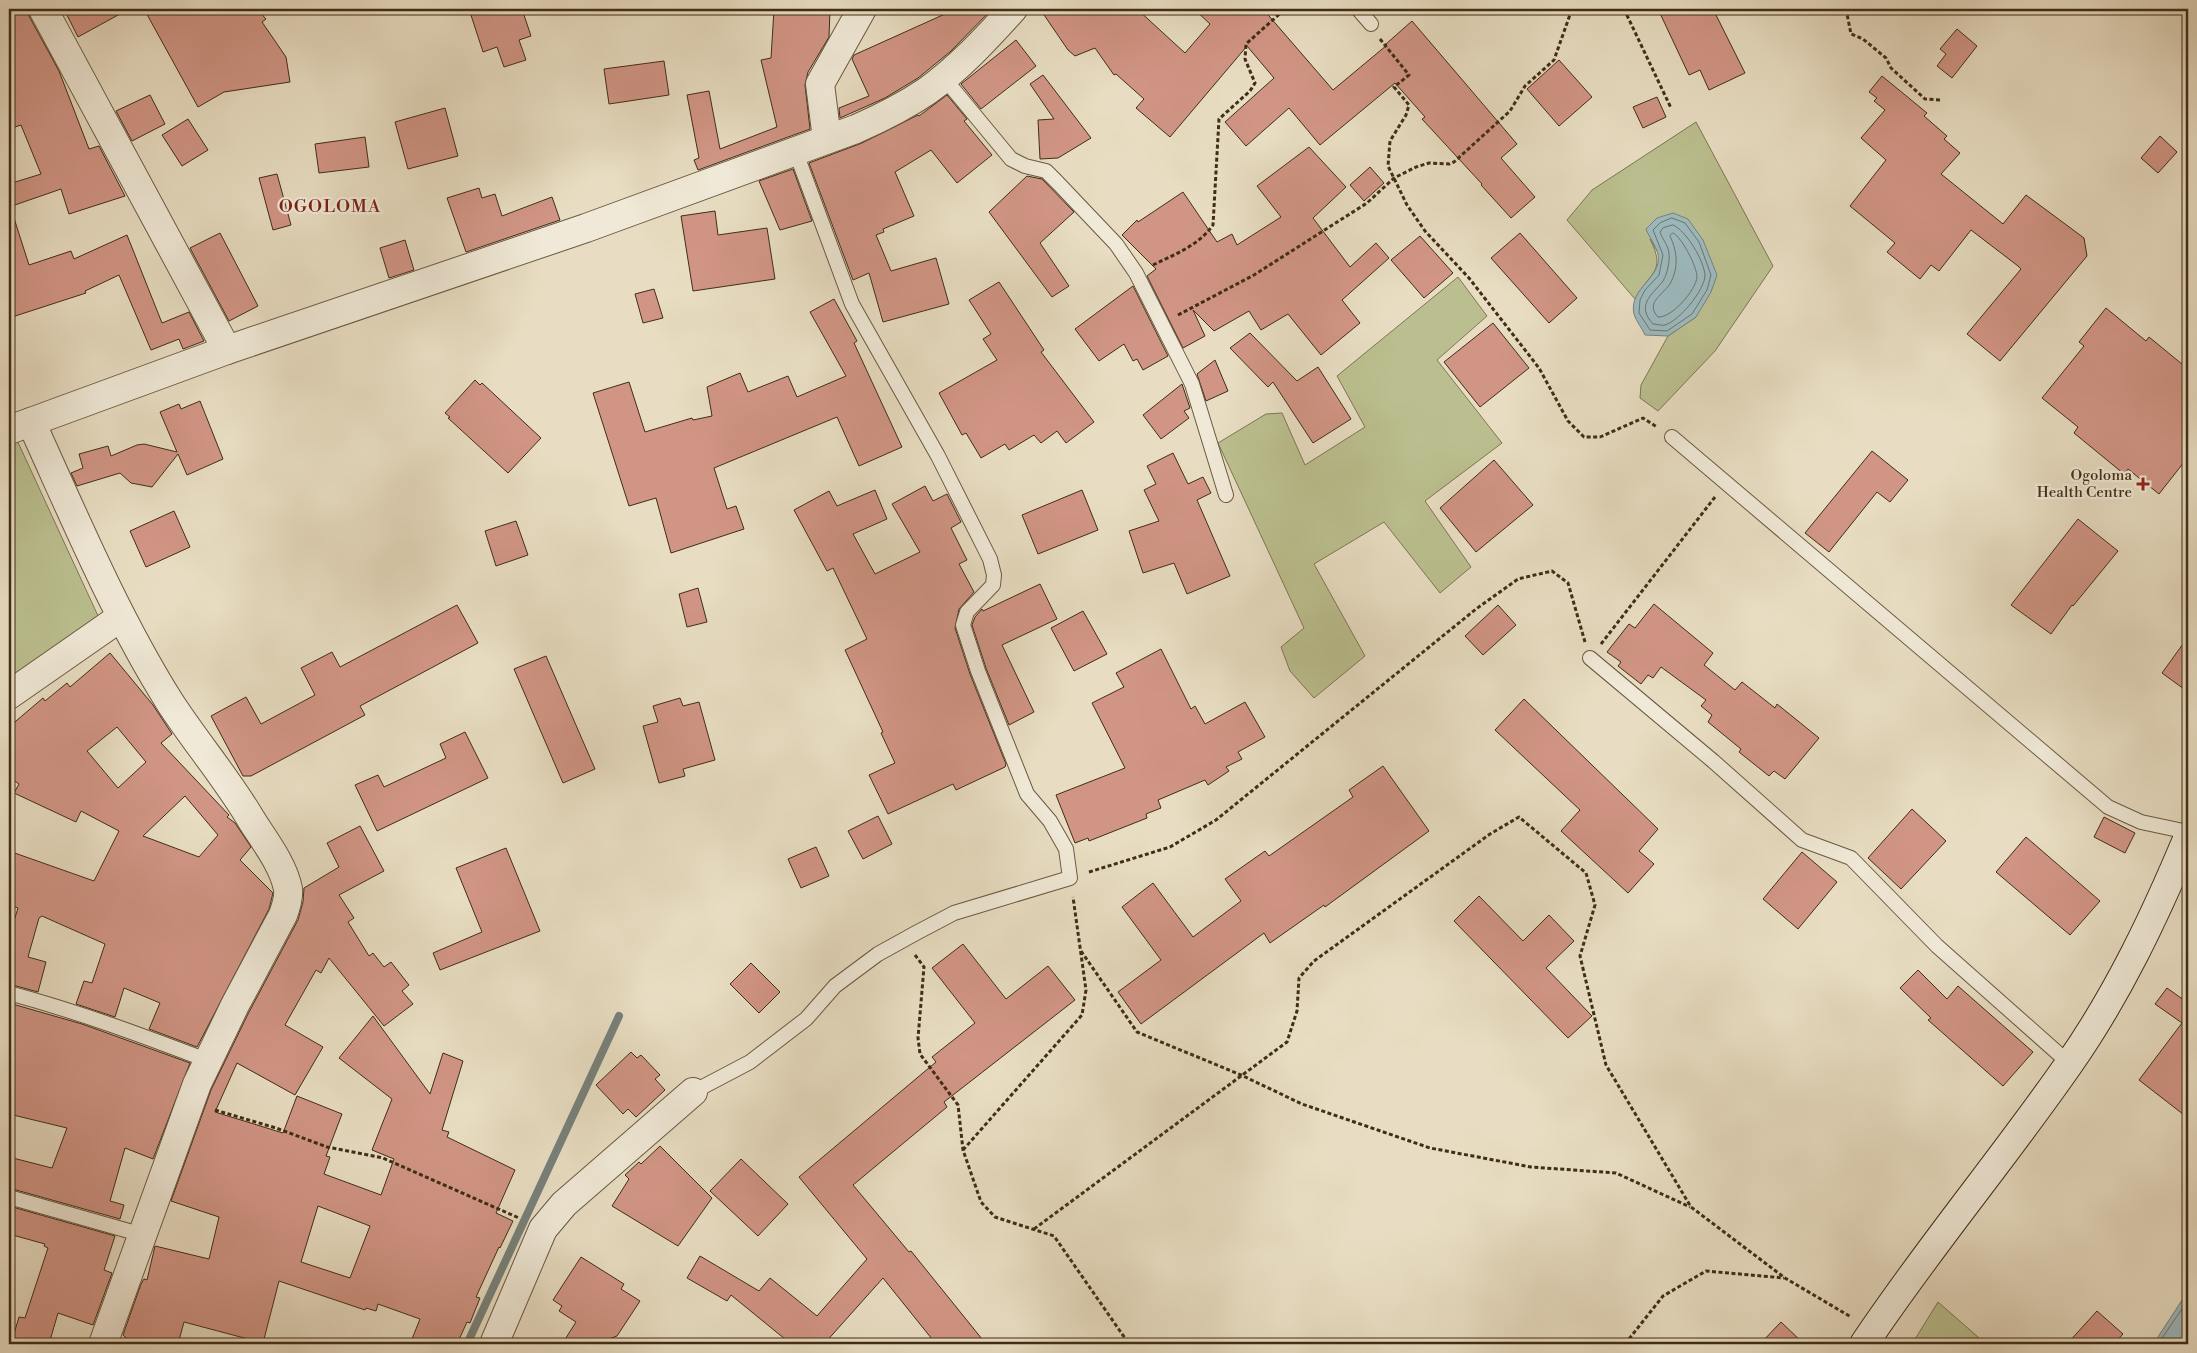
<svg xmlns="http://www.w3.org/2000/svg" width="2197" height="1353" viewBox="0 0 2197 1353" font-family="'Libre Bodoni',serif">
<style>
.green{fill:#bbbf8f;stroke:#7e7653}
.water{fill:#9cb9be;stroke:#77817b}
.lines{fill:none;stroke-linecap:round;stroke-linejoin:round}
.shore{stroke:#6e736a;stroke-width:1}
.stream{stroke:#77817b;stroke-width:8}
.building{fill:#d19585;stroke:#402d17;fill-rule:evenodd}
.lane-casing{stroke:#6a5942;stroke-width:16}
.street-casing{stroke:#6a5942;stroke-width:30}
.secondary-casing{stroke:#402d17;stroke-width:30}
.path{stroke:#402d17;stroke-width:3;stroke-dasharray:4 2.5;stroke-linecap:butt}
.lane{stroke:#f0e9d7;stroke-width:14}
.street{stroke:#f0e9d7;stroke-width:28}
.secondary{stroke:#f0e9d7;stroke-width:28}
.poi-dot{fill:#8f2418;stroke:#f0e9d7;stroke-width:2}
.labels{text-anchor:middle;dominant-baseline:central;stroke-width:4.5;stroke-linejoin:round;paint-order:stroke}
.poi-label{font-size:15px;fill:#402d17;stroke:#f0e9d7;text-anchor:end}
.quarter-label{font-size:18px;letter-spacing:1px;fill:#7a1f14;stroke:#f0e9d7}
</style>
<rect width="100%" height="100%" fill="#e8ddc2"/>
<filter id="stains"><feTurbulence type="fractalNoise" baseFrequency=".004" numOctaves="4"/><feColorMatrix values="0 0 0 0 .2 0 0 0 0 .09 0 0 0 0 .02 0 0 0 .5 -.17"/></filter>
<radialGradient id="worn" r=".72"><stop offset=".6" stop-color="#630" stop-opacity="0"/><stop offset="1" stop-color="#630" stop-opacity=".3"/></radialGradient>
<g class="green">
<path d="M1696,122L1773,266L1715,351L1658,411L1640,398L1641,385L1668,336L1696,317L1650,239C1667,273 1649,272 1635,299L1567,220L1592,190Z"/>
<polygon points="1458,277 1487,316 1437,360 1502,443 1425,501 1471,567 1440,593 1384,522 1314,564 1365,656 1314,698 1290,671 1281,647 1304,628 1218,443 1266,414 1282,413 1305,465 1365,427 1337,376"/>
<polygon points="16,438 99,618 9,678 9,441"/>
<polygon points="1938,1302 1986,1344 1912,1344"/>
</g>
<g class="water">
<path d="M1673,213L1688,219L1703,240L1717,275L1711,292L1696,317L1668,336L1645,335C1642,328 1636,321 1634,314C1628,288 1663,278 1658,254C1656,246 1649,237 1646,229L1657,218Z"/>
<polygon points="2188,1291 2188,1344 2152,1344 2156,1340"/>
</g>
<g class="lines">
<g class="shore">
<polygon points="1672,218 1685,223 1699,242 1711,275 1707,290 1692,314 1667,331 1650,330 1639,313 1640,300 1645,290 1659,275 1663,255 1653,230 1660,223"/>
<path d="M1673,225C1686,230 1704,261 1705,275C1705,290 1679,321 1665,325C1662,326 1657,324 1653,324C1636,305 1651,296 1663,281C1667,275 1670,261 1669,254C1669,246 1662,239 1660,232L1663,228Z"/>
<path d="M1673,233C1682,237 1697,267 1697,277C1696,290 1672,318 1658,317C1644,302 1665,294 1671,282C1679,266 1677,251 1670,236Z"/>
<polyline points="2158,1344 2188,1300"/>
</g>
<polyline class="stream" points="467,1344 619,1016"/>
</g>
<g class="building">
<polygon points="9,9 27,9 29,16 59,71 89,149 99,146 125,196 69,214 61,189 9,207 9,184 41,174 21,125 9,129"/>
<polygon points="64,9 129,9 78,37"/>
<polygon points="144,9 257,9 266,19 262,22 286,57 290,82 224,92 198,107"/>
<polygon points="469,9 522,9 531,36 519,40 526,60 504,67 497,47 483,52"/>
<polygon points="774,9 830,9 829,37 808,72 805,85 810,129 698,170 694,160 699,158 687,95 709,91 720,149 777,127 761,60 771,58"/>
<polygon points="956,9 992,9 951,51 918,78 885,98 840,118 839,108 869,96 852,59 854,55"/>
<polygon points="1040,9 1137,9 1185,53 1210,24 1194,9 1263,9 1333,90 1387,45 1386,44 1412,21 1517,144 1501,158 1535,197 1511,218 1481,185 1482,184 1422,119 1425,117 1395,83 1320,145 1289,108 1246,146 1225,122 1274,78 1247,46 1170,137 1136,108 1144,99 1116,74 1114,75 1095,48 1075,56 1068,50"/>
<polygon points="1658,9 1713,9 1745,73 1709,90 1700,70 1689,75"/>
<polygon points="1957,29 1977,46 1952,78 1937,66 1946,54 1940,49"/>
<polygon points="1016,40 1036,66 981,109 961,84"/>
<polygon points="1559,60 1592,97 1559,126 1527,89"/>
<polygon points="664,61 669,95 609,104 604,69"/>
<polygon points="1043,75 1091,138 1058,158 1040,159 1038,120 1054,119 1030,84"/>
<polygon points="1882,76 1927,113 1924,116 1947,136 1944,139 1960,153 1941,174 2003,224 2026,195 2084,238 2087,256 2000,361 1967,334 2021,269 2018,266 1971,230 1939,271 1931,265 1920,279 1887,252 1895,243 1850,206 1886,160 1861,138 1885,110 1874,101 1877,98 1869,92"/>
<polygon points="150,95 165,124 132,141 116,111"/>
<polygon points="947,95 967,119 964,121 992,155 957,183 931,150 895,172 914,216 883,229 884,232 876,235 891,271 936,258 949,304 883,322 869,273 853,280 809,163 862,143 918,115 919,116"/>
<polygon points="1657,97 1666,117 1643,128 1633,107"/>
<polygon points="445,108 458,156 408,169 395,122"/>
<polygon points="188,119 208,150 182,166 162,135"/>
<polygon points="2160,136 2177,152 2158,173 2141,158"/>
<polygon points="365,137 369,167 319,173 315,144"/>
<polygon points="1309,147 1346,187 1313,218 1350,267 1376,243 1389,258 1342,300 1360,323 1321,355 1288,314 1261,330 1249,311 1214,331 1193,310 1205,336 1183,348 1147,276 1156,269 1122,235 1137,220 1138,222 1183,192 1217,242 1232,234 1237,245 1281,217 1257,186"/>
<polygon points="1370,167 1384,183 1364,201 1350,185"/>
<polygon points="793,169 812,221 780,230 759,181"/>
<polygon points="277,174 291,225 273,230 259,178"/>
<polygon points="1027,176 1042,179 1074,212 1040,243 1069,286 1052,297 989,212"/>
<polygon points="479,188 482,198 495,194 502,216 552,197 560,220 466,252 447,198"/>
<polygon points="715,211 718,235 767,228 775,279 693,291 681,216"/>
<polygon points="9,215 13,215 29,265 71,251 74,259 127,235 162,323 189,312 204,341 183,349 179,339 151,350 119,275 85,291 86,293 9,318"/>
<polygon points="220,233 258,306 229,321 190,248"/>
<polygon points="1520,233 1577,298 1549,323 1491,258"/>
<polygon points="1420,236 1453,273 1424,298 1391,260"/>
<polygon points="405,240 414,270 389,278 380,248"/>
<polygon points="999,282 1044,350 1041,352 1094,422 1066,443 1057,431 1041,443 1034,435 1009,450 1005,444 981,458 966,433 962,435 939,393 997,360 983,339 991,334 969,300"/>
<polygon points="1133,286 1168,356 1143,370 1137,359 1133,361 1124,344 1099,361 1075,329"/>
<polygon points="654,289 663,318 643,323 635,294"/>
<polygon points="834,299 857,341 854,343 902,447 859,466 837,417 714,468 727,509 736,506 744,529 671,553 656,498 629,506 593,393 629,382 645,432 692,418 693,420 712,416 707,387 740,373 748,392 788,376 797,397 846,376 810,312"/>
<polygon points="2106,308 2146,341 2149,337 2188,369 2188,457 2159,494 2128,469 2124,474 2074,433 2078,427 2042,398 2084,346 2079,342"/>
<polygon points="1493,323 1529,368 1480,407 1444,362"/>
<polygon points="1250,333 1297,381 1318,367 1351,419 1313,443 1273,382 1268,387 1230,348"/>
<polygon points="1215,360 1228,391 1206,401 1197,374"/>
<polygon points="475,380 480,385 482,383 541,438 508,473 448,418 450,417 445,413"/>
<polygon points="1182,384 1190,408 1184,411 1189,418 1161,439 1143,415"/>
<polygon points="200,401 223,459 187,475 178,454 152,487 131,483 120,473 77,486 71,473 83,468 79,454 108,446 111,456 137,445 144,444 177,452 160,412 179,404 181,409"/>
<polygon points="1872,451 1908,480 1890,502 1877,492 1829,552 1805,533"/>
<polygon points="1173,453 1188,484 1203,477 1211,493 1197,500 1230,576 1187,594 1174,563 1143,573 1129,531 1159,521 1144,490 1156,484 1147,466"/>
<polygon points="1494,460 1533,505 1476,552 1440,508"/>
<polygon points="925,486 933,501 947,494 961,522 951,528 967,560 959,564 974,592 959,609 955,628 970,674 1006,764 1005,767 956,790 953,784 888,814 869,775 895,763 881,733 883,732 845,650 867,639 833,568 827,571 794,510 829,491 837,506 875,490 887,519 853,534 875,574 920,552 892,504"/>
<polygon points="1082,490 1098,530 1038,554 1022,515"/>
<polygon points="174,511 190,547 146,567 130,531"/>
<polygon points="2078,519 2118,551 2073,606 2072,605 2051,634 2011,605"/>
<polygon points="516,521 528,555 496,566 485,531"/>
<polygon points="1040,584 1057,619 1002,645 1034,712 1009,725 986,668 972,625 975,617 982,609 983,611"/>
<polygon points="698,588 707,622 687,627 679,594"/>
<polygon points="1654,604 1713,653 1704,665 1735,690 1742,682 1775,708 1777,704 1819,738 1785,779 1774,771 1769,776 1739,752 1741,749 1708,722 1712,715 1701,706 1706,700 1661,667 1653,678 1648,675 1641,684 1618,666 1621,662 1607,652 1629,624 1635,628"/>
<polygon points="457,605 478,643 360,706 365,715 251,776 243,776 211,716 246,697 261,724 315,695 301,668 332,652 340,667"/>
<polygon points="1498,605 1516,625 1483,655 1465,636"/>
<polygon points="1083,611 1107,654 1074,671 1051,628"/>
<polygon points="2188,637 2188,692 2162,673"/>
<polygon points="1161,649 1191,709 1195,706 1205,724 1245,702 1265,737 1238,752 1242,759 1226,767 1229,771 1208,785 1205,780 1158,800 1161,808 1146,814 1147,818 1089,841 1088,838 1075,843 1056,795 1125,768 1092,703 1124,687 1116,673"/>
<path d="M110,653L153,705L172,734L161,743L229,815L227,817L235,823L251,847L240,860L273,893L269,909L197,1047L149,1029L160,1003L124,988L115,1017L76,1004L84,981L92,983L105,944L42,916L39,918L28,957L46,962L38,992L9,984V937L18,908L9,905V851L94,881L119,831L81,811L76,822L14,793L19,784L9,777V727L43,698L45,701L67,683L70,687ZM117,727L146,762L118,788L87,751ZM185,796L218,835L199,857L143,836Z"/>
<polygon points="546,656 595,769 563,783 514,669"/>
<polygon points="680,698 683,706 699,702 715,760 683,769 685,776 659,783 643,726 658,722 653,706"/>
<polygon points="1524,699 1658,829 1639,851 1654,864 1628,893 1561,831 1580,810 1495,730"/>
<polygon points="465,732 488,778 377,831 355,785 378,775 384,787 446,758 440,744"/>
<polygon points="1383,766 1429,831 1325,907 1324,905 1270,943 1264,933 1141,1024 1118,992 1161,960 1122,907 1153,883 1193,937 1241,901 1225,879 1265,851 1269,856 1353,797 1349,790"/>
<polygon points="1912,809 1946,841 1901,889 1868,858"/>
<polygon points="878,816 892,844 863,859 848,831"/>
<polygon points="2104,817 2135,833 2125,853 2094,837"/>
<path d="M360,826L384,871L339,895L354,918L348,922L369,956L373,953L384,967L391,962L409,985L402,991L413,1004L384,1026L329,958L321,973L316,970L285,1025L323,1047L295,1095L237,1063L215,1112L283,1133L297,1096L342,1114L326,1156L330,1157L324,1174L381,1195L394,1159L372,1150L392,1099L339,1058L373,1016L430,1094L443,1053L463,1061L442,1130L449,1132L447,1137L515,1170L496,1213L513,1221L500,1248L499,1247L476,1297L480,1298L470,1323L467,1322L457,1344H425L412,1339L420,1319L378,1304L376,1311L366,1308L365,1310L279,1281L263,1343L184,1322L178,1344H150L126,1338L123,1335L141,1284L144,1279L147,1280L155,1246L209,1259L219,1217L171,1201L211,1090L249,1012L298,920L303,902L304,888L339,867L327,843ZM318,1206L370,1226L350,1278L301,1262Z"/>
<polygon points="2026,837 2100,901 2070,935 1996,872"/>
<polygon points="816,847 829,876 801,888 788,859"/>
<polygon points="506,848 540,931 440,970 433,953 482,932 456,868"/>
<polygon points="1802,852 1837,882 1798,929 1763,899"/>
<polygon points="1479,896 1523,941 1549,915 1574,941 1546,968 1592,1016 1568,1038 1454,921"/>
<polygon points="963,944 1006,999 1048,966 1075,1000 944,1102 947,1107 853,1185 909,1252 911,1251 986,1344 936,1344 883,1278 824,1344 791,1344 731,1295 727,1301 687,1278 700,1256 759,1291 770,1278 817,1316 867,1259 799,1177 936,1062 932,1057 975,1023 932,968"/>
<polygon points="751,963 780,992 759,1013 730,984"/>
<polygon points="1918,970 1947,999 1958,986 2033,1052 2003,1086 1928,1020 1931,1018 1900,988"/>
<polygon points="2167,988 2188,1003 2188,1118 2139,1080 2182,1023 2155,1004"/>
<polygon points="9,1003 82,1024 190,1063 153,1159 125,1148 110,1201 124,1205 120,1219 9,1188 9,1157 52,1168 67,1128 9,1114"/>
<polygon points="631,1052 637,1058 641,1055 660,1075 655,1079 665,1090 636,1117 628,1109 623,1114 596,1085"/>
<polygon points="660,1146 712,1198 678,1246 612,1206 629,1179 625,1175 639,1162 641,1164"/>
<polygon points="741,1159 788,1204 758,1236 710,1191"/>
<polygon points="9,1206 115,1236 104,1270 112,1273 93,1325 58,1313 49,1344 11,1344 19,1317 25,1318 48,1248 44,1246 45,1244 9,1234"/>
<polygon points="581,1257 624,1284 621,1289 640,1301 617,1336 595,1344 562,1344 576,1322 559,1311 562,1306 553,1300"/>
<polygon points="2097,1311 2123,1334 2114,1344 2067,1344"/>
<polygon points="1781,1322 1804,1344 1760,1344"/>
</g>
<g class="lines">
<g class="lane-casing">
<g id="lane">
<polyline points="1358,9 1371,24"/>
<polyline points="944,78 1011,159 1025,166 1046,171 1058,183 1116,244 1136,273 1192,384 1226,495"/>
<polyline points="1672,437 2108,807 2141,822 2188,832"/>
<polyline points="1590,658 1713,761 1802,840 1851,858 1937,946 2069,1063"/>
<path d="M9,993C79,1012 141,1035 209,1061"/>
<polyline points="693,1092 750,1062 806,1019 835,986 878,954 916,933 954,913 1070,878 1066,849 1050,821 1027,794 978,671 963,625 967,612 993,585 994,575 990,559 938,456 852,304 795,150"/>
<polyline points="9,1197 143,1235"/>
</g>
</g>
<g class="street-casing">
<g id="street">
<polyline points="43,9 227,350"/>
<polyline points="827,139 820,84 862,9"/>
<path d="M31,422C74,516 114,613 169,701C194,740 225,776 249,816C262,838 283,863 288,889C289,898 286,907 283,915L235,1005L197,1084L103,1344"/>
<path d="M9,430L227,350L586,228L856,129C881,118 905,106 927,91C959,68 987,38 1013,9"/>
<polyline points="9,695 121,617"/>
<polyline points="494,1344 543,1229 564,1204 693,1092"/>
</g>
</g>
<g class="secondary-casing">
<path id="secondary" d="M1864,1344C1928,1248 2003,1159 2069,1064C2118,994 2155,916 2188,837"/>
</g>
<g class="path">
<polyline points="1624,9 1671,108"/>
<polyline points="1846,9 1851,34 1863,39 1886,58 1891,68 1925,99 1941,100"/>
<polyline points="1939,9 1941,11"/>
<polyline points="1380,39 1409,75 1394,87 1409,105 1406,115 1390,141 1388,166 1407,205 1425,231 1469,278 1539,368 1568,421 1584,437 1600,437 1643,418 1657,427"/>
<path d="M1153,265C1175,254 1198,246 1213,225L1219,119L1250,91L1255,83L1245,59L1246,44L1285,9"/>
<polyline points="1178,315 1254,275 1367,203 1394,178 1416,167 1429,163 1449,164 1454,162 1510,111 1525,86 1554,60 1572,9"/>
<polyline points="1601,644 1715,497"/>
<polyline points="1089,872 1170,847 1216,820 1476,609 1518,579 1552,571 1568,583 1585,642"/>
<polyline points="1081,951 1137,1032 1241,1075 1302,1104 1430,1148 1531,1167 1616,1173 1690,1207"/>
<polyline points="915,955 924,967 918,1038 920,1054 958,1105 963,1150 981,1202 995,1217 1054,1236 1129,1344"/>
<polyline points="215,1110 276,1128 327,1147 383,1158 519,1218"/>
<polyline points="963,1150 1082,1015 1086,990 1073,897"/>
<polyline points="1034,1229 1287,1042 1297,1011 1299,978 1314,961 1490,834 1519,817 1586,873 1595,905 1580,956 1606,1065 1691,1207 1785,1278 1851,1317"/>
<polyline points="1625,1344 1663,1296 1706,1271 1784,1278"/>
</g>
<use href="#lane" class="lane"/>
<use href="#street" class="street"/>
<use href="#secondary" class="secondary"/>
</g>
<path class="poi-dot" d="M2140.5 476.5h5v5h5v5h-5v5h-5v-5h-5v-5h5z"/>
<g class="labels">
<g class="poi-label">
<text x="2132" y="475">Ogoloma<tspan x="2132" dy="17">Health Centre</tspan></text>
</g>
<g class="quarter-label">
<text x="330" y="206">OGOLOMA</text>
</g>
</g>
<rect width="2197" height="1353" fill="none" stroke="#e8ddc2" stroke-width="30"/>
<rect x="10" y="10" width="2177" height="1333" fill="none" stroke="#402d17" stroke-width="2.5"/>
<rect x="15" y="15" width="2167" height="1323" fill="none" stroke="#402d17"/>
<rect width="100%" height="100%" filter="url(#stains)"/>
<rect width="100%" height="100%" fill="url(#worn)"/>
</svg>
